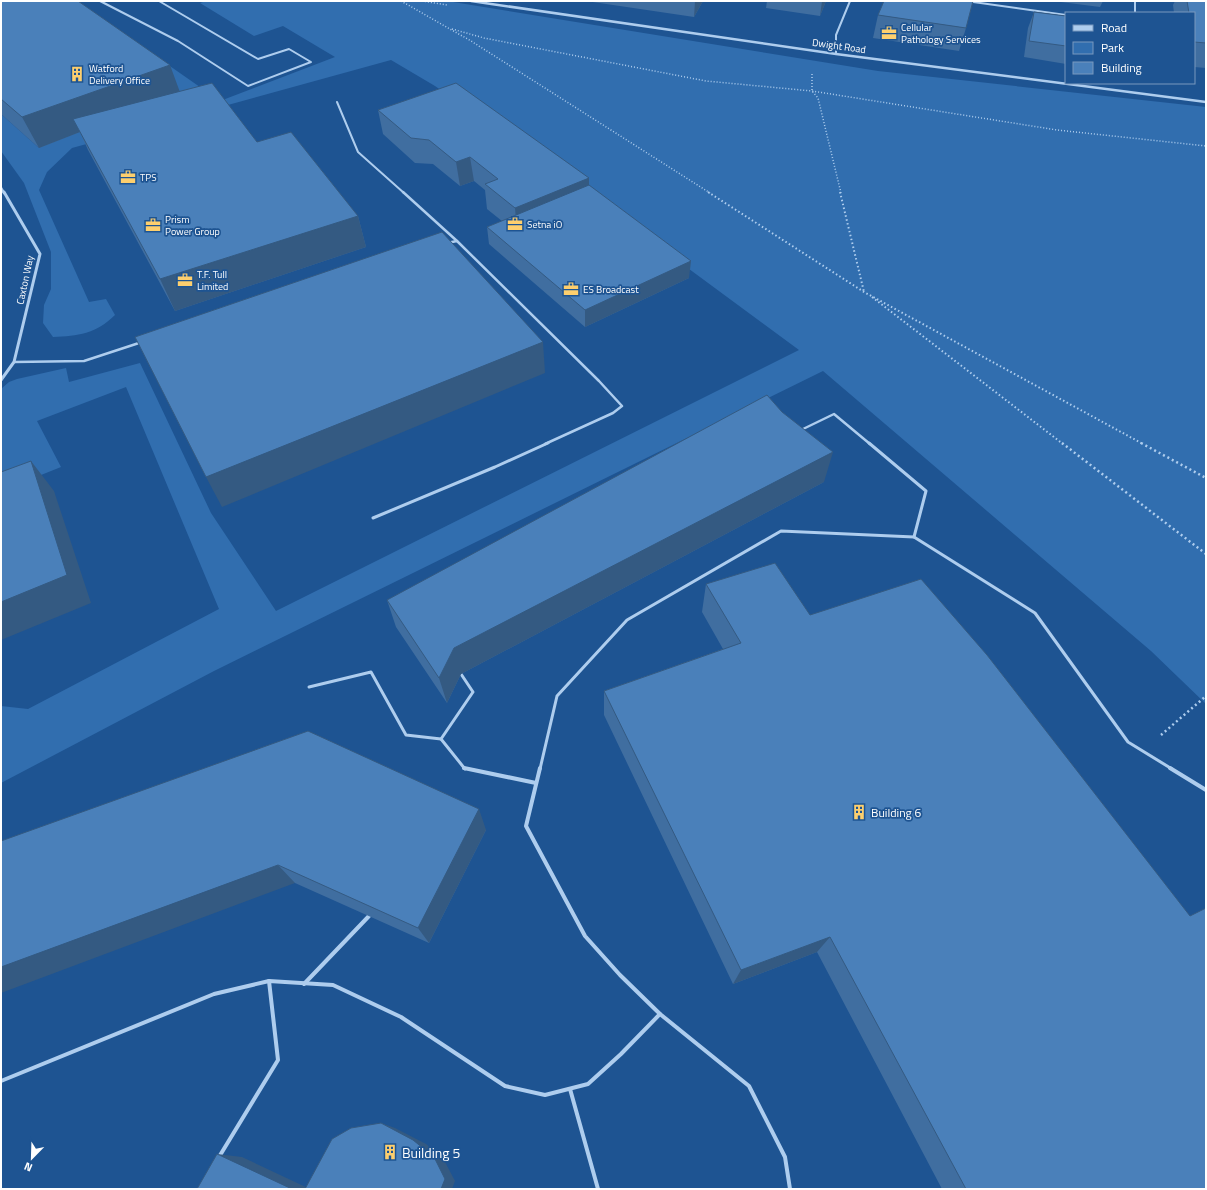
<svg xmlns="http://www.w3.org/2000/svg" width="1207" height="1190" viewBox="0 0 1207 1190" font-family="'Titillium Web',sans-serif">
<style>
.green{fill:#316eaf}
.lines{fill:none;stroke-linecap:round;stroke-linejoin:round}
.path-far2{stroke:#aecdee;stroke-width:1.5;stroke-dasharray:1 2;stroke-linecap:butt}
.path-far1{stroke:#aecdee;stroke-width:2;stroke-dasharray:1.5 2.5;stroke-linecap:butt}
.path{stroke:#aecdee;stroke-width:2.5;stroke-dasharray:2 3;stroke-linecap:butt}
.lane-far3{stroke:#aecdee;stroke-width:2}
.lane-far2{stroke:#aecdee;stroke-width:2.5}
.lane-far1{stroke:#aecdee;stroke-width:3}
.lane{stroke:#aecdee;stroke-width:4}
.street-far1{stroke:#aecdee;stroke-width:2.5}
.street{stroke:#aecdee;stroke-width:3}
.wall{fill:#406ea0}
.shaded-wall{fill:#345a82}
.building{fill:#4a80ba;stroke:#345a82}
.labels{text-anchor:middle;dominant-baseline:central;stroke-width:3.5;stroke-linejoin:round;paint-order:stroke}
.far-poi-label{font-size:10px;fill:#fff;stroke:#1e5492;text-anchor:start}
.far-street-label{font-size:10px;fill:#fff;stroke:#1e5492}
.poi-label{font-size:12px;fill:#fff;stroke:#1e5492;text-anchor:start}
.near-poi-label{font-size:14px;fill:#fff;stroke:#1e5492;text-anchor:start}
</style>
<rect width="100%" height="100%" fill="#1e5492"/>
<path class="green" d="M206,1H447L878,71L1206,107V704L1151,651L823,371L214,671L1,783V706L28,709L219,609L126,387L37,421L61,467L6,489L1,511V389L9,382L17,379L66,368L69,382L140,363L211,513L276,611L799,350L548,165L435,86L391,60L72,148L47,172L39,190L89,302L106,299L115,315C96,334 78,336 53,337L43,323L44,305L51,289V252L24,183L1,151V114L39,148L144,48L220,101L335,57L283,26L254,36L200,3Z"/>
<g class="lines">
<g class="path-far2">
<polyline points="401,1 471,41 710,193"/>
<polyline points="422,1 447,5"/>
<polyline points="452,29 484,38 706,81 812,91 1057,130 1206,146"/>
<polyline points="812,74 812,91 818,98 841,193"/>
</g>
<g class="path-far1">
<polyline points="708,192 864,292 1143,444"/>
<polyline points="840,192 864,292"/>
<polyline points="872,297 1063,444"/>
</g>
<g class="path">
<polyline points="1062,443 1206,554"/>
<polyline points="1141,443 1206,478"/>
<polyline points="1161,735 1206,696"/>
</g>
<g class="lane-far3">
<polyline points="100,1 178,41 248,86 311,62 289,49 258,59 159,1"/>
<polyline points="966,1 1066,15"/>
<polyline points="1135,1 1135,13"/>
<polyline points="836,54 836,35 850,1"/>
<polyline points="337,102 358,152 404,193"/>
</g>
<g class="lane-far2">
<polyline points="403,192 457,241"/>
<polyline points="447,243 457,241 599,381 622,406 613,413 545,444"/>
<polyline points="14,362 84,361 142,342"/>
<polyline points="801,430 834,414 870,444"/>
</g>
<g class="lane-far1">
<polyline points="869,443 926,491 914,537"/>
<polyline points="373,518 495,467 548,443"/>
<polyline points="461,674 473,692 441,739 465,769"/>
<polyline points="309,687 371,672 406,735 441,739"/>
<polyline points="540,769 557,696 627,620 781,531 914,537 1035,613 1128,742 1172,769"/>
</g>
<g class="lane">
<polyline points="464,768 536,783"/>
<polyline points="540,768 526,826 585,936 620,975 660,1014"/>
<polyline points="1170,768 1206,790"/>
<polyline points="304,984 369,916"/>
<polyline points="1,1081 214,994 269,981 333,985 401,1017 505,1086 545,1095 588,1084 621,1054 660,1014 749,1086 785,1157 790,1189"/>
<polyline points="570,1089 598,1189"/>
<polyline points="219,1157 278,1060 269,981"/>
</g>
<g class="street-far1">
<polyline points="471,1 836,54 1206,102"/>
<polyline points="1,188 4,193"/>
</g>
<polyline class="street" points="1,380 14,362 40,254 4,192"/>
</g>
<g class="wall">
<polygon points="1,1 180,92 257,142 358,216 366,247 175,311 88,150 80,132 39,148 1,114"/>
<polygon points="586,1 703,1 694,17"/>
<polygon points="767,1 826,1 820,16 766,8"/>
<polygon points="1053,1 1103,1 1100,7"/>
<polygon points="1175,1 1206,1 1206,68 1194,67 1194,13 1174,13 1173,5"/>
<polygon points="1034,12 1066,16 1066,64 1024,57 1028,28"/>
<polygon points="878,15 966,28 959,51 873,38"/>
<polygon points="378,110 589,178 589,185 689,278 585,327 489,244 487,227 502,221 487,209 485,190 474,181 460,186 433,164 415,163 383,134"/>
<polygon points="824,482 461,674 447,703 396,627 387,600"/>
<polygon points="706,584 810,615 1206,1189 942,1189 817,952 733,984 604,715 604,691 723,649 702,612"/>
<polygon points="486,830 429,943 295,883 1,841"/>
</g>
<g class="shaded-wall">
<polygon points="695,1 703,1 694,17"/>
<polygon points="822,1 826,1 820,16"/>
<polygon points="170,65 181,95 73,119 80,132 39,148 22,117"/>
<polygon points="470,157 474,181 460,186 456,162"/>
<polygon points="589,178 589,202 517,232 515,208"/>
<polygon points="358,216 366,247 175,311 160,279"/>
<polygon points="691,261 689,278 585,327 585,310"/>
<polygon points="543,342 545,373 222,507 206,477"/>
<polygon points="833,452 824,482 461,674 447,703 439,678 454,648"/>
<polygon points="31,461 54,491 91,603 1,640 1,602"/>
<polygon points="479,809 486,830 429,943 418,928"/>
<polygon points="278,865 295,883 1,993 1,967"/>
<polygon points="830,937 817,952 733,984 741,970"/>
<polygon points="381,1123 395,1128 426,1144 444,1160 455,1181 452,1189 441,1189"/>
<polygon points="217,1154 242,1157 310,1189 292,1189"/>
</g>
<g class="building">
<polygon points="1,1 78,1 170,65 22,117 1,99"/>
<polygon points="884,1 973,1 966,28 878,15"/>
<polygon points="1187,1 1206,1 1206,43 1194,42 1194,13 1189,13"/>
<polygon points="1034,12 1066,16 1066,46 1029,41"/>
<polygon points="212,83 257,142 291,132 358,216 160,279 73,119"/>
<polygon points="456,83 589,178 515,208 485,184 498,179 470,157 456,162 429,140 411,138 378,110"/>
<polygon points="589,185 691,261 585,310 487,227"/>
<polygon points="442,232 543,342 206,477 135,337"/>
<polygon points="767,395 782,412 833,452 454,648 439,678 387,600"/>
<polygon points="31,461 67,575 1,602 1,472"/>
<polygon points="775,563 810,615 921,579 987,655 1190,916 1206,908 1206,1189 966,1189 830,937 741,970 604,691 741,643 706,584"/>
<polygon points="308,731 479,809 418,928 278,865 1,967 1,841"/>
<polygon points="381,1123 413,1140 434,1157 445,1179 441,1189 305,1189 332,1139 351,1128"/>
<polygon points="217,1154 292,1189 197,1189"/>
</g>
<defs>
<g id="office-bare" transform="scale(1.2)"><path d="M-6-3h4V-5.5h4V-3h4V5H-6ZM-1-4.5V-3h2v-1.5ZM-6 0V1H6V0Z" fill="#fdcf6e" stroke="#1e5492" stroke-width="2.5" paint-order="stroke"/></g>
<g id="building-bare" transform="scale(1.2)"><path d="M-4-6H4V6H1V3H-1V6H-4ZM-2.5-4.3h1.7v1.8h-1.7ZM.8-4.3h1.7v1.8H.8ZM-2.5-1h1.7V.8h-1.7ZM.8-1h1.7V.8H.8Z" fill="#fdcf6e" stroke="#1e5492" stroke-width="2.5" paint-order="stroke"/></g>
</defs>
<g fill-rule="evenodd">
<use href="#office-bare" x="889" y="33"/>
<use href="#building-bare" x="77" y="74"/>
<use href="#office-bare" x="128" y="177"/>
<use href="#office-bare" x="515" y="224"/>
<use href="#office-bare" x="153" y="225"/>
<use href="#office-bare" x="185" y="280"/>
<use href="#office-bare" x="571" y="289"/>
<use href="#building-bare" x="859" y="812"/>
<use href="#building-bare" x="390" y="1152"/>
</g>
<g class="labels">
<g class="far-poi-label">
<text x="901" y="27">Cellular<tspan x="901" dy="12">Pathology Services</tspan></text>
<text x="89" y="68">Watford<tspan x="89" dy="12">Delivery Office</tspan></text>
<text x="140" y="177">TPS</text>
<text x="165" y="219">Prism<tspan x="165" dy="12">Power Group</tspan></text>
<text x="527" y="224">Setna iO</text>
<text x="197" y="274">T.F. Tull<tspan x="197" dy="12">Limited</tspan></text>
<text x="583" y="289">ES Broadcast</text>
</g>
<g class="far-street-label">
<text transform="translate(839 46) rotate(8)">Dwight Road</text>
<text transform="translate(25 280) rotate(-78)">Caxton Way</text>
</g>
<g class="poi-label">
<text x="871" y="812">Building 6</text>
</g>
<g class="near-poi-label">
<text x="402" y="1152">Building 5</text>
</g>
</g>
<rect width="1207" height="1190" fill="none" stroke="#ffffff" stroke-width="4"/>
<rect x="1065" y="12" width="130" height="72" fill="#1e5492" stroke="#7898be"/>
<rect x="1073" y="25" width="20" height="6" fill="#aecdee" stroke="#7898be"/>
<text x="1101" y="32" font-size="12" fill="#ffffff">Road</text>
<rect x="1073" y="42" width="20" height="12" fill="#316eaf" stroke="#7898be"/>
<text x="1101" y="52" font-size="12" fill="#ffffff">Park</text>
<rect x="1073" y="62" width="20" height="12" fill="#4a80ba" stroke="#7898be"/>
<text x="1101" y="72" font-size="12" fill="#ffffff">Building</text>
<g transform="translate(32 1158) rotate(203)" stroke="#1e5492" stroke-width="3" paint-order="stroke">
<path d="M0-3L7 15L0 10L-7 15Z" fill="#ffffff"/>
<text y="-6" font-size="11" font-weight="bold" text-anchor="middle" fill="#ffffff">N</text>
</g>
</svg>
